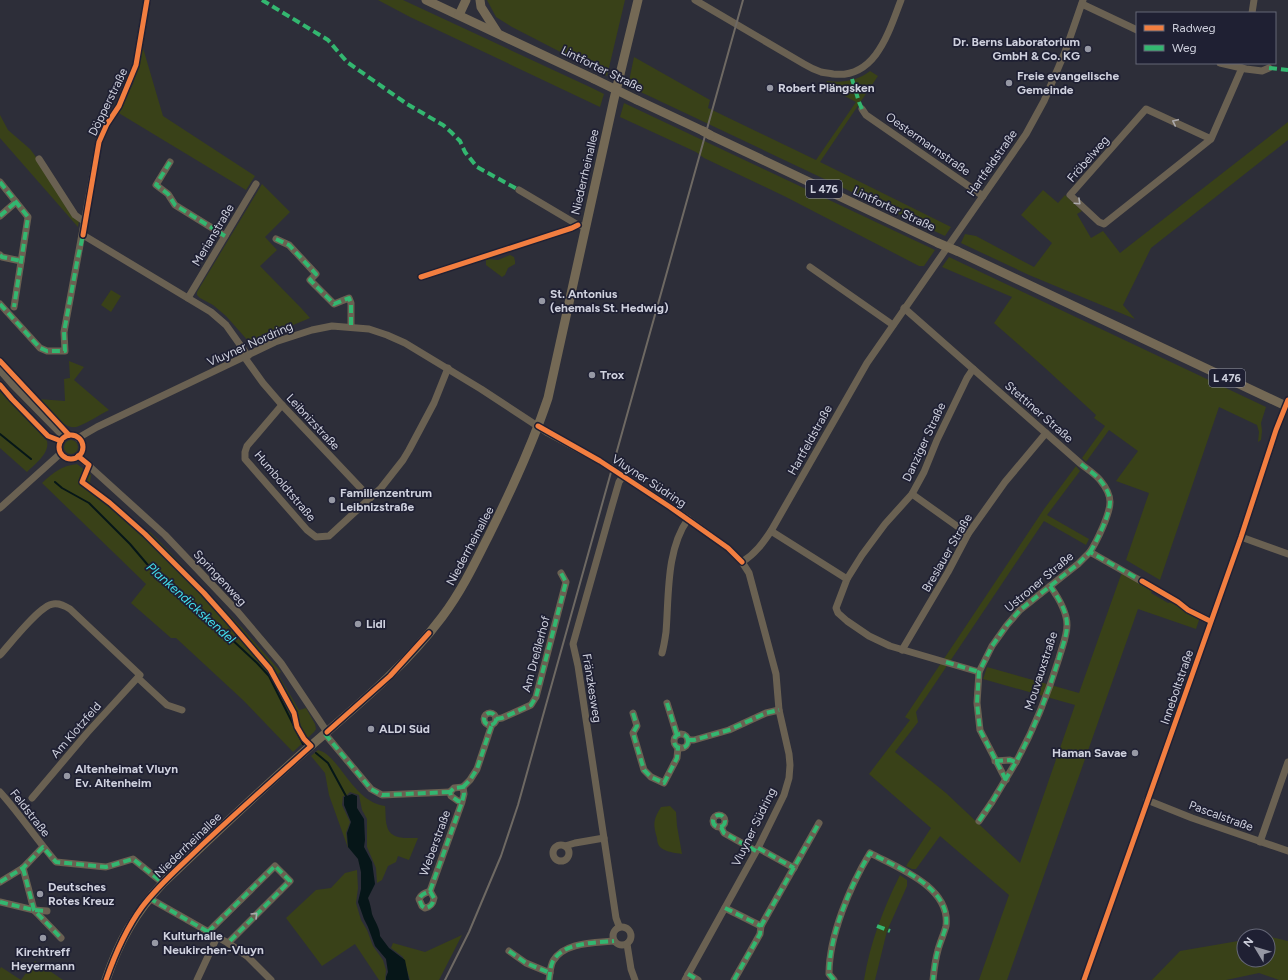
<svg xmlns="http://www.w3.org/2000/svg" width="1288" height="980" viewBox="0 0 1288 980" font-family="Figtree,sans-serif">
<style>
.green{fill:#394118}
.water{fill:#061618}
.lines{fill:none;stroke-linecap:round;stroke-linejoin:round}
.stream{stroke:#061618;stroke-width:2}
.minor{stroke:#6a6152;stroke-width:7}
.major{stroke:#746955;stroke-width:9}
.rail{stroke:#6e6963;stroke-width:2}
.major-bridge{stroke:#746955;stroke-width:9}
.quiet{stroke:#33b770;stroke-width:4;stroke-dasharray:8 4;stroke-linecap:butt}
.cycleway-casing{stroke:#1f2033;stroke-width:8}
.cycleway{stroke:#f27e40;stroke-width:5}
.oneway{stroke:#acaaad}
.poi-dot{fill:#9698a4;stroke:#1f2033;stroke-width:1.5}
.labels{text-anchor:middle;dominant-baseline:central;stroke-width:3.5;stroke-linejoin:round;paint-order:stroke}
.shield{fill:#1f2033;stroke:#9a9cab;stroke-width:1}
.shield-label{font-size:11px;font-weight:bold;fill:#cfd1de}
.poi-label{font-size:12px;font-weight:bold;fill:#cfd1de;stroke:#1f2033;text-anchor:start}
.street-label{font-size:12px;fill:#cfd1de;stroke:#1f2033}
.water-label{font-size:13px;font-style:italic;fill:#42deeb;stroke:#1f2033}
</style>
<rect width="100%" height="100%" fill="#2d2e39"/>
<g class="green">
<polygon points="378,0 403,0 592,88 604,94 600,107 410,17"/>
<polygon points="487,0 625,0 607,76 512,27 496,17"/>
<polygon points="143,48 163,116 255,176 246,190 117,112 133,84"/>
<path d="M634,57L710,100L708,108L816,160L856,102L824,85L827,81C843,83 857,81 870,71L878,76L820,162L951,227L945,236L628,86Z"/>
<polygon points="624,103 935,250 924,266 919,266 786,197 704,158 696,152 620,117"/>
<polygon points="0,115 8,130 30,149 36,157 79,221 78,227 0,138"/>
<polygon points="1288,122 1288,140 1151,248 1123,305 1135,319 1029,275 961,243 965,234 976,236 1034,267 1052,243 1021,215 1043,190 1058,203 1065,195 1082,211 1077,214 1091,238 1103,231 1120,253"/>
<polygon points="262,184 290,212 265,237 277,250 260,266 302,309 310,318 250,343 226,316 213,305 200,298 197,295 197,292"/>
<polygon points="510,255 514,257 515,261 515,264 508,268 505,275 502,277 486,265 486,260 488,259 498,260"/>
<polygon points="949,257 1266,407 1261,423 1262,431 1261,440 1258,442 1259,432 1257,425 1219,407 1160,580 1126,560 1149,493 1116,481 1138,451 1109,430 1086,462 1082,458 1105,426 1094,418 1096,415 1044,367 994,323 1012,297 942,267"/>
<polygon points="111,290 121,296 111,312 101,305"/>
<path d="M69,361L84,367L74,380L109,410C99,415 89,422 79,426C65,433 47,408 38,399L65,401L64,379L70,378Z"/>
<path d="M0,389L47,441C50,453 35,464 27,472L0,448Z"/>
<circle cx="71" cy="447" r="7"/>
<path d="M77,464L91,475L90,483L116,503L146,531L150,532L161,543L242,628L281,672L278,674L299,710L306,708L315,724L316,729L314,732L293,752L244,701L176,638H171L131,603L146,584L42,483C54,472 61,466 77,464Z"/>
<polygon points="1076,466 1080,471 1047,515 1089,539 1086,545 1044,521 916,712 918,722 895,752 946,793 1020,863 1075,705 983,679 987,667 1079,693 1122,572 1153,590 1151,593 1168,603 1173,602 1187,613 1199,620 1196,629 1138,609 1007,980 979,980 1009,895 940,836 916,869 912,869 906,866 931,828 869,774 910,720 905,717 1044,509"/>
<path d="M318,750C326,752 331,758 337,765C350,781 363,803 385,806C386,813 385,820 387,826C390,840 407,838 418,838L409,860L398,856L396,862L388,866L382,880L377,883L376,868L367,847V819L362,810L359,795L350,792L346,796H343L342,805L350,822L346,833L348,848L329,795L325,773L311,756Z"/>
<path d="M670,806L676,812L677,826L682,854C676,853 665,852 660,847C658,845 657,841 657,838C653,824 653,820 661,807Z"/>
<polygon points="357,870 358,888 356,903 361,920 367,930 373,946 383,960 386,970 385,980 379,980 355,944 322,966 286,918 316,890 331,888 345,873"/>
<path d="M900,875L907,880V886L887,931L875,980H864C870,943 883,909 900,875Z"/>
<polygon points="462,935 439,980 410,980 403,957 391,948 393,943 425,952"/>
<polygon points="1265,936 1267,936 1288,941 1288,980 1279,980 1259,973 1226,980 1152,980 1180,951 1244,940 1244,960 1268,960 1268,936"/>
<polygon points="35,961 63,980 0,980 0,969 1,967 21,980"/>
</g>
<path class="water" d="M352,794L357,796V808L364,819L365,840L364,847L372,862L375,884L368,898C370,903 371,908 372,914C375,922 380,928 380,936L389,948L405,960L409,980H386V977L388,972L386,959L375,946L368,927L364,919L358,902L361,889V872L358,859L348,847L347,833L351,822L344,805V797Z"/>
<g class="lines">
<g class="stream">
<polyline points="0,434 31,459"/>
<polyline points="55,482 62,488 89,503 130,544 147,564 176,590 184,599 211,620 257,663 269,676 303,744"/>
<polyline points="316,753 328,763 346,796"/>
</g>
<g class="minor">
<path d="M695,0L804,64C809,67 815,70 821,72C825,73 829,73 833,74C876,79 889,31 901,0"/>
<polyline points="1082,4 1137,30"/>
<polyline points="1252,13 1254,0"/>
<polyline points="1220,63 1246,69 1262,71 1269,68"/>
<polyline points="862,109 866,115 983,196"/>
<polyline points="1211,139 1146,109 1070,195 1099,222 1104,224 1211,139 1242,68"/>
<polyline points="39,159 75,215 85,222"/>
<polyline points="170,162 156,185 168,194 175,205 225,236"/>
<polyline points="0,182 28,217 14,307"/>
<polyline points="519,190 578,225 585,227"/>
<polyline points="0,216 16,202"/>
<polyline points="83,235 211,312 226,325 248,356"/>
<polyline points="276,239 289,245 316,274 310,280 334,304 349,298 351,303 351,327"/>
<polyline points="0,255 2,257 21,261"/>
<polyline points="810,267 893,325"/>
<polyline points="188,298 256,184"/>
<polyline points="0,304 40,348 47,351 65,351 64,332 99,142 107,124 119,106 136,65 147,0"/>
<path d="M904,308L1081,464C1087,469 1095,474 1100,480C1105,486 1110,494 1110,502C1110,514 1097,541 1090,552"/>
<polyline points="245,358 263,383 282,405 370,498"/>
<polyline points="0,370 12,384 64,437"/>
<polyline points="282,405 247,446 245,452 245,459 307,530 316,537 329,536 381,488 403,460 409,450 434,403 448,368"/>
<circle cx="71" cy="447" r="12"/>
<polyline points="78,438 97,427 275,342 312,330 332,326 369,329 387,335 405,343 481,389 548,433 600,461 688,519 728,548 742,562 749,573 776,674 779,710 789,754 790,765 789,778 784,795 758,848 685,980"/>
<polyline points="78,456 165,535 237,611 281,663 327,732"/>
<polyline points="912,494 968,534"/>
<polyline points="0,508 61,453"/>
<polyline points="771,531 847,579 836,608 838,613 847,621 869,636 890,646 979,672"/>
<polyline points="1241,537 1288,554"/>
<path d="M742,562C755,554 763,543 771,531L867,363L1026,134L1044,101L1065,52L1083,0"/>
<polyline points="847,579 862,555 885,524 912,494 924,472 937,440 967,378 973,369"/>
<polyline points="902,650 948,572 968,534 1005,482 1046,433"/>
<path d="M662,653C664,646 665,639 666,632C669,595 666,550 688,519"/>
<path d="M0,655C10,644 40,605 53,604C60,603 65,606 70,609L140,675L87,733L32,798"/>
<polyline points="138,678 167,705 182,710"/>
<polyline points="667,703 677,735"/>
<circle cx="490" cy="719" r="6"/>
<polyline points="633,713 637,726 633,733 644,770 651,777 664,783 677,758 678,747"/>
<polyline points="496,719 502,718 531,705 536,697 566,582 561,573"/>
<polyline points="325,734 371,789 382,795 450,792"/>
<circle cx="681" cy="741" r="7"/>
<polyline points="688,740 694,740 729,730 766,713 779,710"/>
<path d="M995,761L1010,760L1016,762C1034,729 1048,694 1059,658C1062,647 1067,636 1067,625C1067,611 1058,597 1050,586"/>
<polyline points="1006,780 980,730 977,703 979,672 992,646 1007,625 1020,610 1078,564 1090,552 1178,602 1188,610 1210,621"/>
<polyline points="463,787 470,780 477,769 492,724"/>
<path d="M0,792C20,814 36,839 56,862L106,867L133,859L163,883"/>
<polyline points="1147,800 1192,818 1288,851"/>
<circle cx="719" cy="821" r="6"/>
<polyline points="979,821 992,802 1016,762"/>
<polyline points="721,827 724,833 756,851"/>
<polyline points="1260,842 1288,762"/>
<circle cx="561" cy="853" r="8"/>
<polyline points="565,846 575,843 604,838"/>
<polyline points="758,848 794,868"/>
<polyline points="23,868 34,910 61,938"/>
<polyline points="0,882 23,868 43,847"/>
<path d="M430,891L434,898C433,904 431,907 425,908L422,906L419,899C421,894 425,893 430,891L462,802L464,794L463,787L454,788L450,792L451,796L458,801L462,802"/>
<polyline points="149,898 228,943 247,956 271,980"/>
<polyline points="0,902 34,910 47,911"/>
<polyline points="725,908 761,926"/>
<polyline points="619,926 616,918 578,666 573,644 612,506 619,482 623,476"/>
<circle cx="622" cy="936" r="9"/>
<polyline points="208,932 275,866 290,881 228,943"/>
<polyline points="627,944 631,969 635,980"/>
<polyline points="509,951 526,963 550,973"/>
<polyline points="688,974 698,980"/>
<polyline points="197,980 217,937"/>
<path d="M549,980C550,974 550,967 553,961C564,942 594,943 614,941"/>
<polyline points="734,980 760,934 761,926 819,823"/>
<path d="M834,980L829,974C829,936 850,886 870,853C898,868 951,887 946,926C944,934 940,942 938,950C935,960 934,970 933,980"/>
<polyline points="1084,980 1241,537 1276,430 1288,400"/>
</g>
<g class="major">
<polyline points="426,0 594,79"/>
<polyline points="480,0 481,7 497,32"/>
<polyline points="459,15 466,0"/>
<polyline points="637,100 703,131"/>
<polyline points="710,135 938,243"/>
<polyline points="957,251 1288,407"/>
<path d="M106,980C119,941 135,913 163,883C210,838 257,793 306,750C354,708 403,669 442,617C461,592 475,563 489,535C511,491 532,446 548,398L614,99L638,0"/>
</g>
<polyline class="rail" points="445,980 469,932 501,856 518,805 743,0"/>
<g class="major-bridge">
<polyline points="594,79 637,100"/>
<polyline points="703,131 710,135"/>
<polyline points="938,243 957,251"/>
</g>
<g class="quiet">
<polyline points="262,0 328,40 347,62 407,104 443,125 451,132 460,141 465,152 477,167 519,190"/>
<polyline points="1269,68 1288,70"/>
<polyline points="852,79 859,102 862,109"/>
<polyline points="170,162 156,185 168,194 175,205 225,236"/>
<polyline points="0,182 28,217 14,307"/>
<polyline points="0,216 16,202"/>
<polyline points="276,239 289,245 316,274 310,280 334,304 349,298 351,303 351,327"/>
<polyline points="0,255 2,257 21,261"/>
<polyline points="0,304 40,348 47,351 65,351 64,332 77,262 83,235"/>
<path d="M1081,464C1087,469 1095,474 1100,480C1105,486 1110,494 1110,502C1110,514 1097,541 1090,552"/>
<polyline points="946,662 979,672"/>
<polyline points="667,703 677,735"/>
<circle cx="490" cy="719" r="6"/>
<polyline points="633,713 637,726 633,733 644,770 651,777 664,783 677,758 678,747"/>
<polyline points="496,719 502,718 531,705 536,697 566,582 561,573"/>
<polyline points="325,734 371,789 382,795 450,792"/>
<circle cx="681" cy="741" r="7"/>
<polyline points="688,740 694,740 729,730 766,713 779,710"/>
<path d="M995,761L1010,760L1016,762C1034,729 1048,694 1059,658C1062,647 1067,636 1067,625C1067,611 1058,597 1050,586"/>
<polyline points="1006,780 980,730 977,703 979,672 992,646 1007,625 1020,610 1078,564 1090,552 1142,581"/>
<polyline points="463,787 470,780 477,769 492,724"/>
<circle cx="719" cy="821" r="6"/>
<polyline points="979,821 992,802 1016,762"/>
<polyline points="721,827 724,833 756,851"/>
<polyline points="758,848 794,868"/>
<polyline points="23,868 34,910 61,938"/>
<polyline points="0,882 23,868 43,847 56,862 106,867 133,859 163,883"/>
<path d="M430,891L434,898C433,904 431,907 425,908L422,906L419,899C421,894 425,893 430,891L462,802L464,794L463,787L454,788L450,792L451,796L458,801L462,802"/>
<polyline points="149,898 217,937"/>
<polyline points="0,902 34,910 47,911"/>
<polyline points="725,908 761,926"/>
<polyline points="877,926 890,931"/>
<polyline points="208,932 275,866 290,881 228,943"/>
<polyline points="509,951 526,963 550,973"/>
<polyline points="688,974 698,980"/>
<path d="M549,980C550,974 550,967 553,961C564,942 594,943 614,941"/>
<polyline points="734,980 760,934 761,926 819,823"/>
<path d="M834,980L829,974C829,936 850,886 870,853C898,868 951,887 946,926C944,934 940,942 938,950C935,960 934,970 933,980"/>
</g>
<g class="cycleway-casing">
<g id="cycleway">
<polyline points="83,235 99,142 107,124 119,106 136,65 147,0"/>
<polyline points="421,277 572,228 578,225"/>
<polyline points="0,361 69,435"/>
<polyline points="0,385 12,399 48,436 61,441"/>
<polyline points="538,426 600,461 670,507 728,548 742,562"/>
<circle cx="71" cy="447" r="12"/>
<path d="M78,456L89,465L82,482L110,503L145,534L204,593L228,620L270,669L294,713L297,727L304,739L311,746C274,779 237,812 201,846C181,866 159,884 142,907C126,929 115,954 106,980"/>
<polyline points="1142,581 1178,602 1188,610 1210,621"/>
<polyline points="327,732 390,676 429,633"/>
<polyline points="1084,980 1241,537 1276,430 1288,400"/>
</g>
</g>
<use href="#cycleway" class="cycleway"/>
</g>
<defs><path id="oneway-chevron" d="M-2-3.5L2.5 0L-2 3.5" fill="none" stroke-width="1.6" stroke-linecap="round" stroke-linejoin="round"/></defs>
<g class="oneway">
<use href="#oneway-chevron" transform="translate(1175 122) rotate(-155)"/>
<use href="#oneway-chevron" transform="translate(1078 202) rotate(43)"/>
<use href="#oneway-chevron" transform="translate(255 915) rotate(-45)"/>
</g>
<g class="poi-dot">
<circle cx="1088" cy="49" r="4"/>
<circle cx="1009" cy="83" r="4"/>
<circle cx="770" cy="88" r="4"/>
<circle cx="542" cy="301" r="4"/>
<circle cx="592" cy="375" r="4"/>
<circle cx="332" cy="500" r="4"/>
<circle cx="358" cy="624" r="4"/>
<circle cx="371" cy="729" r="4"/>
<circle cx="1135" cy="753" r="4"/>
<circle cx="67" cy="776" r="4"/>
<circle cx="40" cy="894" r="4"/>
<circle cx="43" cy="938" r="4"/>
<circle cx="155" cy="943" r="4"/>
</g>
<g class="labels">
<g class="shield">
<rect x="806" y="180" width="36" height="18" rx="3"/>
<rect x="1209" y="369" width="36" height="18" rx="3"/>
</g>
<g class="shield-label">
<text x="824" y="189">L 476</text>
<text x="1227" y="378">L 476</text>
</g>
<g class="poi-label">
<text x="1080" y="42" text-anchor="end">Dr. Berns Laboratorium<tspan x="1080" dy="14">GmbH &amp; Co. KG</tspan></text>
<text x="1017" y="76">Freie evangelische<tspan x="1017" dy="14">Gemeinde</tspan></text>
<text x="778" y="88">Robert Plängsken</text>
<text x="550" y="294">St. Antonius<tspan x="550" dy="14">(ehemals St. Hedwig)</tspan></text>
<text x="600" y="375">Trox</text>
<text x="340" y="493">Familienzentrum<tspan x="340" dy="14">Leibnizstraße</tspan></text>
<text x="366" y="624">Lidl</text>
<text x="379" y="729">ALDI Süd</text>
<text x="1127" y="753" text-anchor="end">Haman Savae</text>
<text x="75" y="769">Altenheimat Vluyn<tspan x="75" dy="14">Ev. Altenheim</tspan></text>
<text x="48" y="887">Deutsches<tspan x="48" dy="14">Rotes Kreuz</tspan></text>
<text x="163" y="936">Kulturhalle<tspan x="163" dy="14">Neukirchen-Vluyn</tspan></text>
<text x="43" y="952" text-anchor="middle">Kirchtreff<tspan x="43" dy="14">Heyermann</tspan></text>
</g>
<g class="street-label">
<text transform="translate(602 69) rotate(26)">Lintforter Straße</text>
<text transform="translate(108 102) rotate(-64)">Döpperstraße</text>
<text transform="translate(928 144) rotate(35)">Oestermannstraße</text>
<text transform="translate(1088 159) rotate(-49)">Fröbelweg</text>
<text transform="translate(992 163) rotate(-55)">Hartfeldstraße</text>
<text transform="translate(585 172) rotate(-77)">Niederrheinallee</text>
<text transform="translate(894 209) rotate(25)">Lintforter Straße</text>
<text transform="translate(213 235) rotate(-59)">Merianstraße</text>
<text transform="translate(250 344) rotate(-24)">Vluyner Nordring</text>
<text transform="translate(1039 412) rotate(41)">Stettiner Straße</text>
<text transform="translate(313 422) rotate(47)">Leibnizstraße</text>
<text transform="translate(810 440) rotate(-61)">Hartfeldstraße</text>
<text transform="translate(924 442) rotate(-65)">Danziger Straße</text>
<text transform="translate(649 481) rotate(33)">Vluyner Südring</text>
<text transform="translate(285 486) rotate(50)">Humboldtstraße</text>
<text transform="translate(470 546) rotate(-62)">Niederrheinallee</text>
<text transform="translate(947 553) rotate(-60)">Breslauer Straße</text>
<text transform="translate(220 578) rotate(47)">Springenweg</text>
<text transform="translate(1039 582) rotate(-40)">Ustroner Straße</text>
<text transform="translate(536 654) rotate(-75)">Am Dreßlerhof</text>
<text transform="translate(1041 671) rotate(-72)">Mouvauxstraße</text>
<text transform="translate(1177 687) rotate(-71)">Inneboltstraße</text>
<text transform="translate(592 688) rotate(81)">Fränzkesweg</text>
<text transform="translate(76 730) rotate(-49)">Am Klotzfeld</text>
<text transform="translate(30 813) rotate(52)">Feldstraße</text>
<text transform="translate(1221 816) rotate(20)">Pascalstraße</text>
<text transform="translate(754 827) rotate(-64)">Vluyner Südring</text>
<text transform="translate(435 843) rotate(-70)">Weberstraße</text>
<text transform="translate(188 845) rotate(-44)">Niederrheinallee</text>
</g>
<g class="water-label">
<text transform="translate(191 603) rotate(42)">Plankendickskendel</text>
</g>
</g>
<rect x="1136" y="12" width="140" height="52" fill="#1f2033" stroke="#656777"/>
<rect x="1144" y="25" width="20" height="6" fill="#f27e40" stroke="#656777"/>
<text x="1172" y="32" font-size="12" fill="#cfd1de">Radweg</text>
<rect x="1144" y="45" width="20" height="6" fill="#33b770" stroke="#656777"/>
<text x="1172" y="52" font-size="12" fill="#cfd1de">Weg</text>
<g transform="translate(1256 948) rotate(308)"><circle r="19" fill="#1f2033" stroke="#656777"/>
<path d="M0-3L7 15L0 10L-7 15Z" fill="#9698a4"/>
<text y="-6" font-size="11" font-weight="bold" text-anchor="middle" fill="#cfd1de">N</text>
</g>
</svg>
